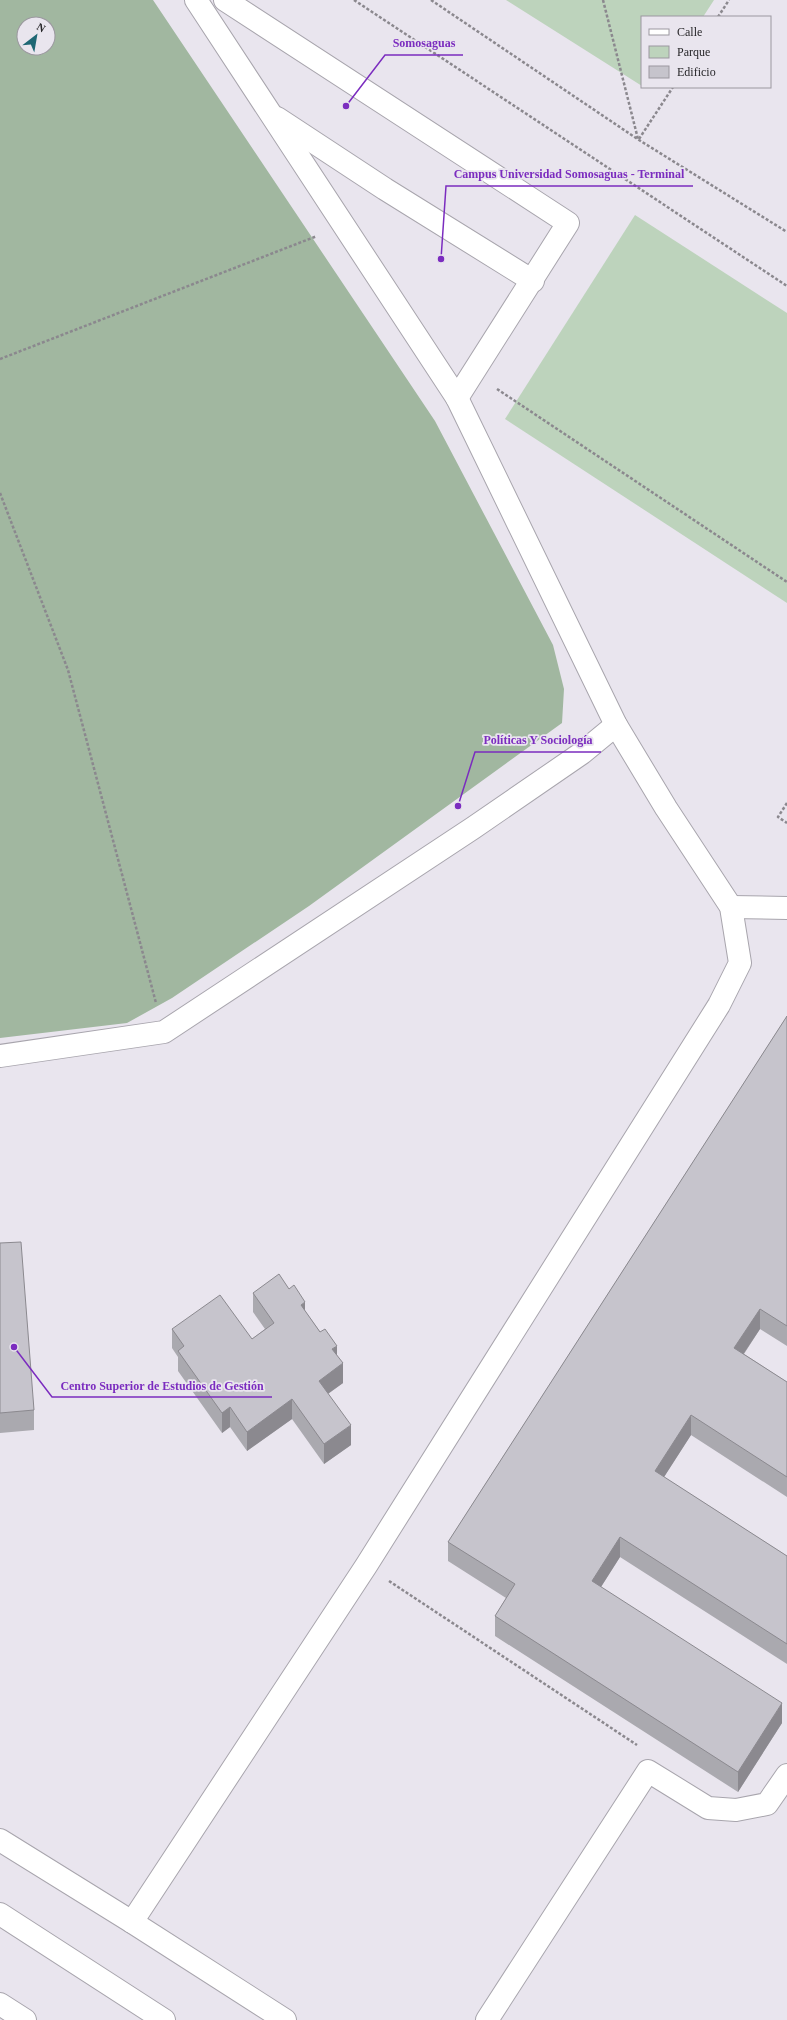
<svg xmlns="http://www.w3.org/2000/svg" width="787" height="2020" viewBox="0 0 787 2020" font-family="'Times New Roman',serif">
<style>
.green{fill:#bdd3bc}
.forest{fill:#a1b7a0;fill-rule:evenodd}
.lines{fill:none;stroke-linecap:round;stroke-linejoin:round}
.minor-casing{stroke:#a8a5ad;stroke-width:24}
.path{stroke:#8b888e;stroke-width:2.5;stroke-dasharray:3 2;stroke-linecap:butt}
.minor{stroke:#fff;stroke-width:22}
.wall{fill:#aaa9af}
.shaded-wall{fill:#8b898f}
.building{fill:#c6c4cc;stroke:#8b898f}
.leader{fill:none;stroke:#7b2cbf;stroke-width:1.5}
.callout-dot{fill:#7b2cbf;stroke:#e9e5ee;stroke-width:1.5}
.callout-label{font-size:12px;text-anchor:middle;font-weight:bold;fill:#7b2cbf;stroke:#e9e5ee;stroke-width:3.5;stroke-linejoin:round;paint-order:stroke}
</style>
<rect width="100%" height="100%" fill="#e9e5ee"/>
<g class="green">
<polygon points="506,0 714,0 703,17 642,17 642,86"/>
<polygon points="635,215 787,313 787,603 505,419"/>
</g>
<path class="forest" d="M0,0H153L435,421L553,645L564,689L562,723L309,906L172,998L127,1023L0,1038ZM24,24H48V48H24Z"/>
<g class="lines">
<g class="minor-casing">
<g id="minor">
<polyline points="225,0 568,223 457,398"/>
<polyline points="277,118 385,189 533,281"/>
<polyline points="731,907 787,908"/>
<polyline points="0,1056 164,1032 473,828 582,753 616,725"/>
<polyline points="0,1840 132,1922 285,2020"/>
<polyline points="0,1914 164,2020"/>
<polyline points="132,1922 366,1566 719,1005 740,963 731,907 666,808 616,725 457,398 196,0"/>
<polyline points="0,2004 25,2020"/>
<polyline points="487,2020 648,1771 708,1808 736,1810 767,1804 787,1775"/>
</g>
</g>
<g class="path">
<polyline points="354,0 787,286"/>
<polyline points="431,0 639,140 787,232"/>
<polyline points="603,0 638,139"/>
<polyline points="718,17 729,0"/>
<polyline points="639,139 673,87"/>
<polyline points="0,359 317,236"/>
<polyline points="497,389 787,582"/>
<polyline points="0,493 68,670 156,1003"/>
<polyline points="787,803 778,817 787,823"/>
<polyline points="389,1581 637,1745"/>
</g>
<use href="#minor" class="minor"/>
</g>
<g class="wall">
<polygon points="787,1016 787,1346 760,1329 744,1354 787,1382 787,1497 691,1435 664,1477 787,1556 787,1664 620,1557 601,1587 782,1723 738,1792 495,1636 495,1616 506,1598 448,1561 448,1542"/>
<polygon points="0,1243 34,1410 34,1430 0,1433"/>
<polygon points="253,1293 305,1311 337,1355 343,1383 328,1394 351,1445 324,1464 292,1419 247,1451 230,1427 222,1433 178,1371 178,1357 172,1348 172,1329 252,1339 265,1329 253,1312"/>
</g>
<g class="shaded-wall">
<polygon points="305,1302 305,1322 301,1305"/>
<polygon points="760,1309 760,1329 734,1368 734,1348"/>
<polygon points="337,1346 337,1365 332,1349"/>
<polygon points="343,1363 343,1383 319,1400 319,1381"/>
<polygon points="292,1399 292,1419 247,1451 247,1432"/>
<polygon points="230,1407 230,1427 222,1433 222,1413"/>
<polygon points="691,1415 691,1435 655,1491 655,1471"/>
<polygon points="351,1425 351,1445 324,1464 324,1444"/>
<polygon points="620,1537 620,1557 592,1601 592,1581"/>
<polygon points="782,1703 782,1723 738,1792 738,1772"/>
</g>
<g class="building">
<polygon points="787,1016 787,1326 760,1309 734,1348 787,1382 787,1477 691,1415 655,1471 787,1556 787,1644 620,1537 592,1581 782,1703 738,1772 495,1616 515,1584 448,1542"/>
<polygon points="21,1242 34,1410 0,1413 0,1243"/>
<polygon points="279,1274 289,1289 294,1285 305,1302 301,1305 320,1332 325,1329 337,1346 332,1349 343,1363 319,1381 351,1425 324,1444 292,1399 247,1432 230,1407 222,1413 178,1351 184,1346 172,1329 220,1295 252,1339 274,1323 253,1293"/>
</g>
<path class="leader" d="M346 106L385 55H463M441 259L446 186H693M458 806L475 752H601M14 1347L52 1397H272"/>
<g class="callout-dot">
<circle cx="346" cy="106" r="4"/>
<circle cx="441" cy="259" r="4"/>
<circle cx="458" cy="806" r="4"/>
<circle cx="14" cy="1347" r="4"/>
</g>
<g class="callout-label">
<text x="424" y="47">Somosaguas</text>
<text x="569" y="178">Campus Universidad Somosaguas - Terminal</text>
<text x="538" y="744">Políticas Y Sociología</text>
<text x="162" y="1390">Centro Superior de Estudios de Gestión</text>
</g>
<rect x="641" y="16" width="130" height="72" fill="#e9e5ee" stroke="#9b989f"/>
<rect x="649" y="29" width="20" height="6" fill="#ffffff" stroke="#9b989f"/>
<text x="677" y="36" font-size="12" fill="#262528">Calle</text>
<rect x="649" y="46" width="20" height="12" fill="#bdd3bc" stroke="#9b989f"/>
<text x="677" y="56" font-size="12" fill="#262528">Parque</text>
<rect x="649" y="66" width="20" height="12" fill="#c6c4cc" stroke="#9b989f"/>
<text x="677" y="76" font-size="12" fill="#262528">Edificio</text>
<g transform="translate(36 36) rotate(31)"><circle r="19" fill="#e9e5ee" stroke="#9b989f"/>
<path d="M0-3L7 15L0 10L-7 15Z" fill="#1e6774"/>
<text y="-6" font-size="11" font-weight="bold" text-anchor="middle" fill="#262528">N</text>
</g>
</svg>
